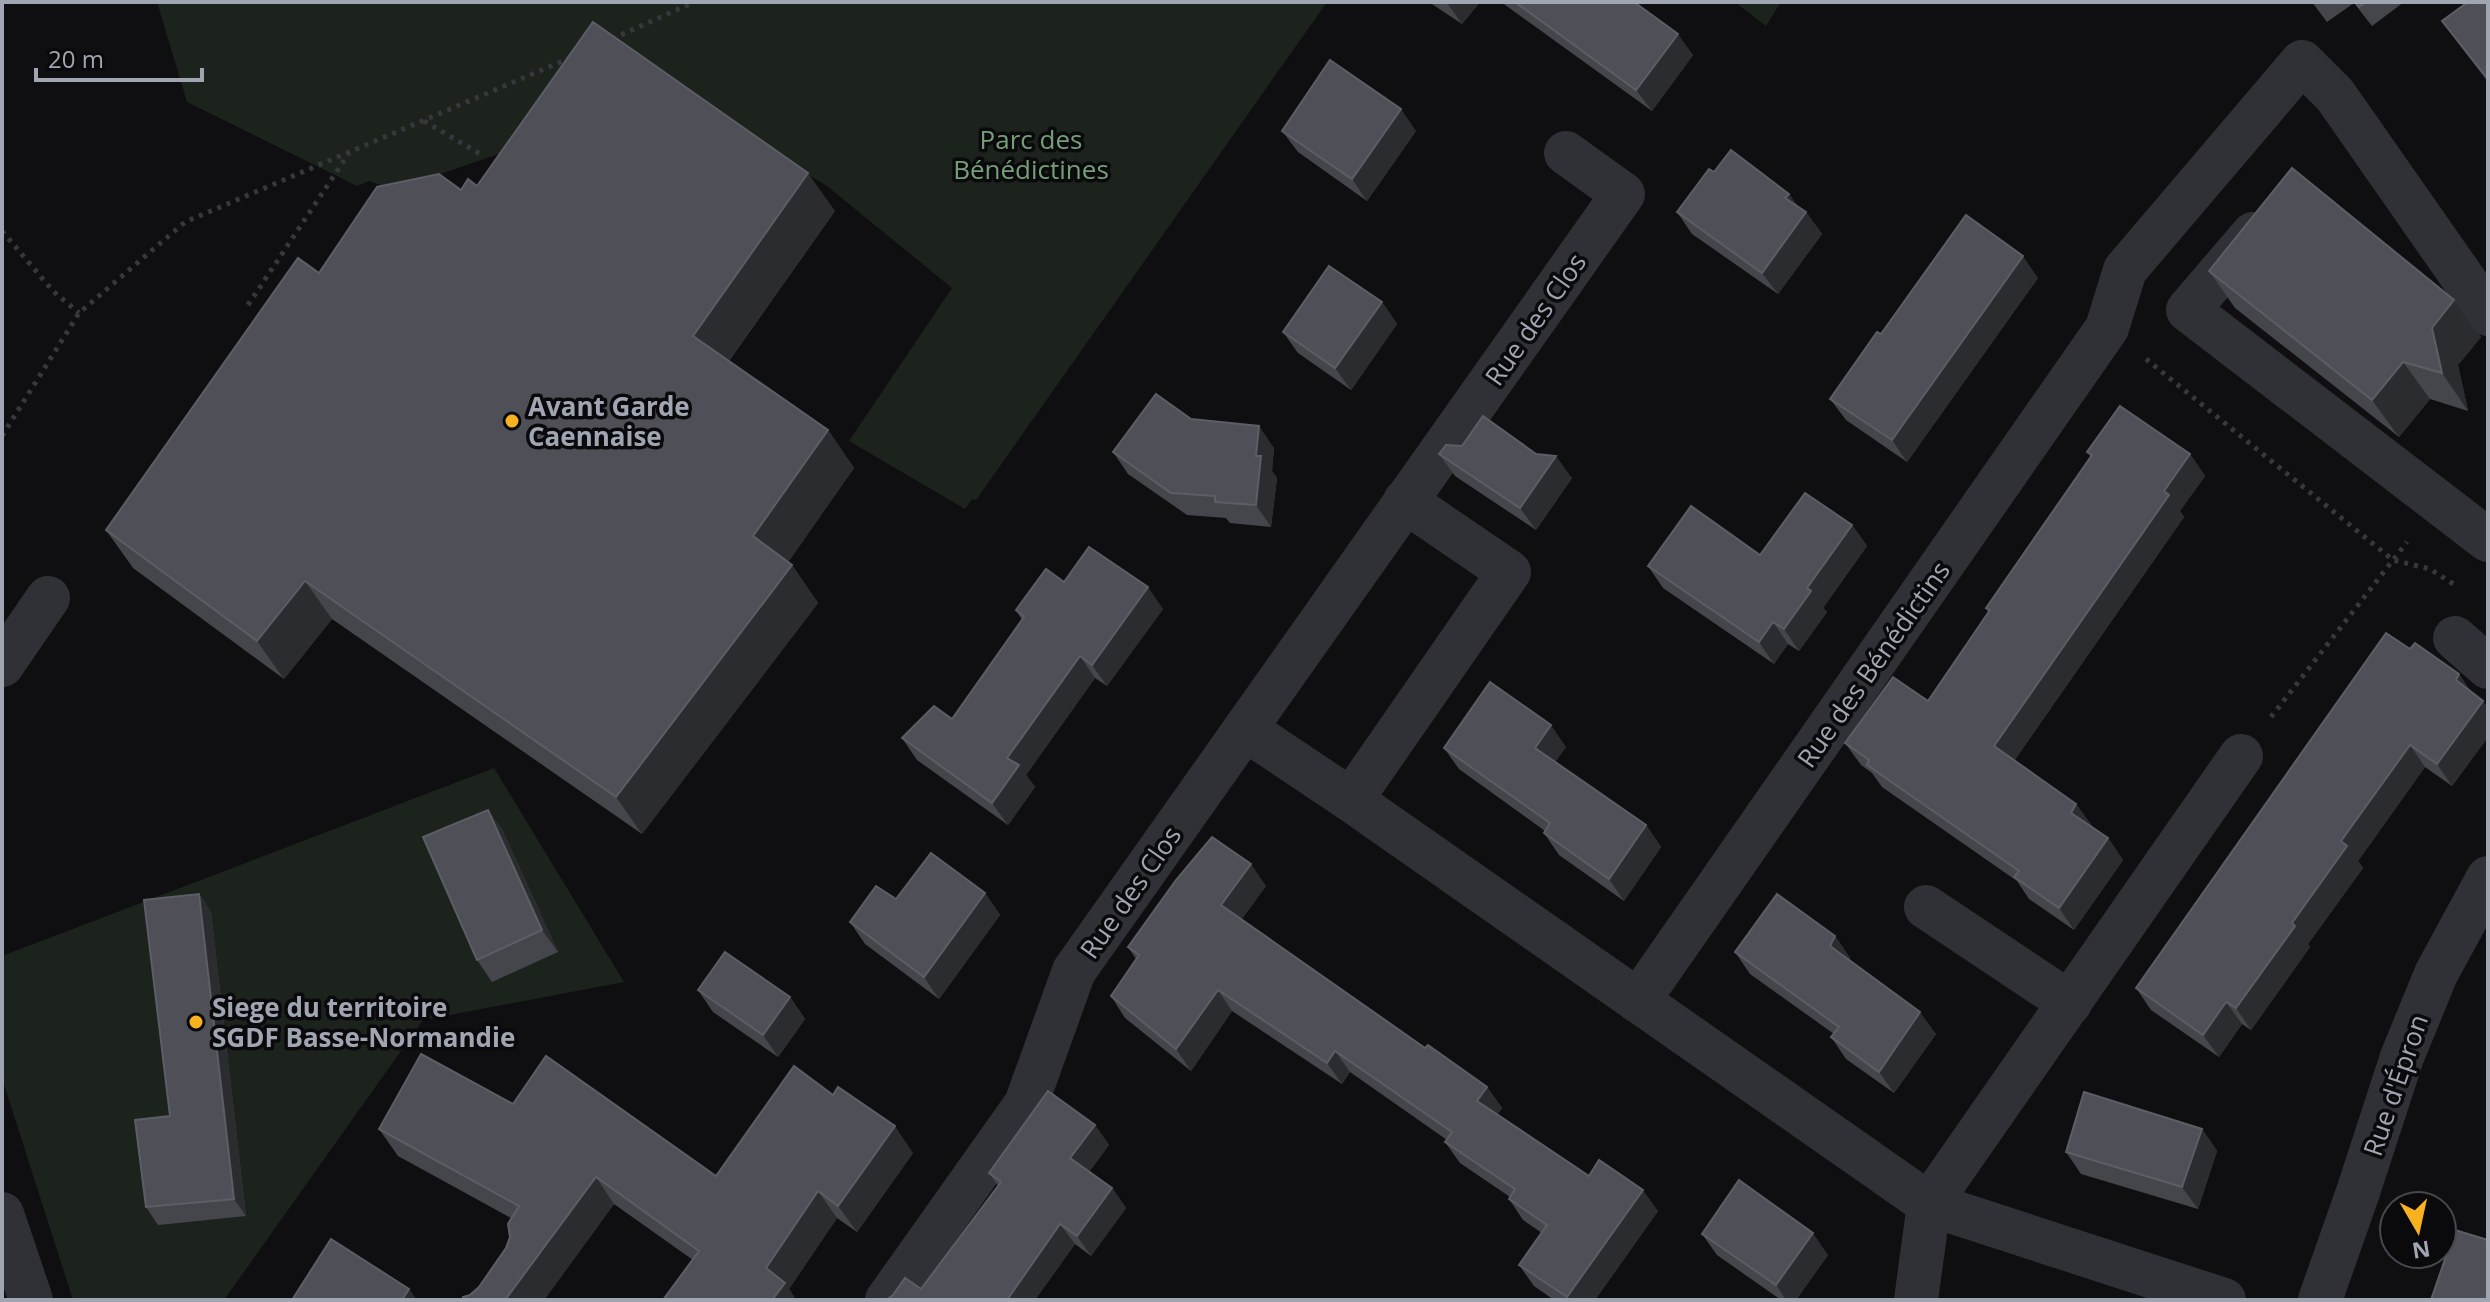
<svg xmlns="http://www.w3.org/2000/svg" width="2490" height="1302" viewBox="0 0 2490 1302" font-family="'Open Sans',sans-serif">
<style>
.green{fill:#1c231d}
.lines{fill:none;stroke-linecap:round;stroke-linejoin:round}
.path{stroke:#36383d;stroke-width:5;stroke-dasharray:4 6;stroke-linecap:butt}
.minor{stroke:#303136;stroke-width:44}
.wall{fill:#45464c}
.shaded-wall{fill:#2b2c30}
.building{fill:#4f5057;stroke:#5b5e65;stroke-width:2}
.poi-dot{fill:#f8b220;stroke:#0a0a0c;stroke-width:3}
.labels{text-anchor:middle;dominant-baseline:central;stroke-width:7;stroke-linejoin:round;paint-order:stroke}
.park-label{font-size:26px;fill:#769e79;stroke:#0a0a0c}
.street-label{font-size:26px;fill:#a0a5b2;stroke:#0a0a0c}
.poi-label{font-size:26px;font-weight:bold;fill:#a0a5b2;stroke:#0a0a0c;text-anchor:start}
</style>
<rect width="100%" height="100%" fill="#0f0f11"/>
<g class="green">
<polygon points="157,2 1327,2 976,500 972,499 965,509 849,441 952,288 827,186 619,60 542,139 394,190 369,181 357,186 187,102"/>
<polygon points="1735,2 1781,2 1766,26"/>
<polygon points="494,768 624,982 423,1020 224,1300 73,1300 2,1078 2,956"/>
</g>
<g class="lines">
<g class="path">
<polyline points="612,39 694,2"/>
<polyline points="424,121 480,154"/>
<polyline points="2,231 53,291 79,313"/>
<polyline points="248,305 349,153"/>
<polyline points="2146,359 2393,560 2430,569 2458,587"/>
<polyline points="2,436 79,313 185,222 570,58"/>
<polyline points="2271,717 2407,542"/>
</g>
<g class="minor">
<polyline points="2253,234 2188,310 2488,540"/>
<polyline points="2455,638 2488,667"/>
<polyline points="2,665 48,598"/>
<polyline points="1245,729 1351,800 1929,1204 2224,1300"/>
<polyline points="1351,800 1509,572 1405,501"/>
<polyline points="1926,907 2070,1003"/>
<polyline points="1638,1001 2107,328 2125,270 2302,62 2335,95 2488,314"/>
<polyline points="2,1214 31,1300"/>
<polyline points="887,1300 1026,1104 1074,971 1623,194 1566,153"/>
<polyline points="1916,1300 1929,1204 2241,756"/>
<polyline points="2320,1300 2358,1192 2402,1057 2436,974 2488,878"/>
</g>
</g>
<g class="wall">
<polygon points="1429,2 1480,2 1462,24"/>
<polygon points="1501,2 1634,2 1693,55 1652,111"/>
<polygon points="2312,2 2404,2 2372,26 2354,3 2327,22"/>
<polygon points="2488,2 2488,82 2458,43 2442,21"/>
<polygon points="1282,131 1416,131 1367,201 1298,152"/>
<polygon points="1714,172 1789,194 1798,207 1806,212 1822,234 1778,294 1692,234 1677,212"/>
<polygon points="477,186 835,211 729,361 828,430 854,468 788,562 792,565 818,603 642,834 332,619 284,679 133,568 106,530 319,273"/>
<polygon points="2209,271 2454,300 2481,337 2458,365 2468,411 2430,399 2399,437 2235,308"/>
<polygon points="2038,278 1907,462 1846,420 1830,399 1881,334"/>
<polygon points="1382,302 1397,324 1351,390 1298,353 1283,332"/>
<polygon points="1191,419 1274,448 1272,471 1277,478 1271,527 1230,523 1226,518 1187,515 1128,474 1113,452"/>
<polygon points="2087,452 2190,454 2205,476 2180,511 2184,517 2014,761 2076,804 2092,826 2108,838 2123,860 2074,930 2029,899 2017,881 1882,787 1872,773 1861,765 1845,743 1928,701 1988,612 1986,608 2091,457"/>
<polygon points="1439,454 1536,454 1572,478 1536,530 1455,476"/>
<polygon points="1852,525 1867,546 1823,608 1827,612 1799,651 1788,644 1774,664 1663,588 1648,566 1760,555"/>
<polygon points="1064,582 1163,609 1107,686 1095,678 1026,775 1035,787 1008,825 917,760 902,738 952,719 1022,620 1016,610"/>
<polygon points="2410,649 2459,674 2471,692 2483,701 2488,708 2488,737 2452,786 2425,767 2358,861 2363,868 2308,944 2310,947 2251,1030 2242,1024 2219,1057 2151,1010 2136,988"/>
<polygon points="1566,747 1555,762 1646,825 1661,847 1624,901 1559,855 1544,833 1545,831 1459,769 1444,748"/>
<polygon points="488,810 503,831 558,952 492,982 477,960"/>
<polygon points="1266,886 1241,920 1425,1048 1487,1087 1502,1108 1497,1115 1589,1176 1658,1211 1595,1300 1554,1300 1534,1286 1519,1265 1542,1233 1523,1220 1509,1199 1510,1197 1460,1163 1445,1142 1447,1140 1350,1072 1342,1084 1232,1011 1191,1071 1125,1018 1111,996 1136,959 1128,947"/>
<polygon points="985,893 1000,915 939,999 865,944 850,922 896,899"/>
<polygon points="199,894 211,912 246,1216 158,1225 146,1207 170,1116"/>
<polygon points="1835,936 1850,958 1849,960 1936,1034 1894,1093 1846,1059 1831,1037 1834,1034 1750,974 1735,952"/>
<polygon points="698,990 790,997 805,1019 778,1057 713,1012"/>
<polygon points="513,1104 716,1176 913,1153 857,1232 837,1218 789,1289 796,1300 663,1300 693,1260 614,1204 544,1300 462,1300 479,1287 506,1248 510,1237 511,1218 398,1156 379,1129"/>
<polygon points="1095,1125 1109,1145 1089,1172 1112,1188 1126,1208 1091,1256 1075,1244 1035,1300 886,1300 921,1289 998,1186 989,1173"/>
<polygon points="2202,1129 2217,1151 2198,1209 2081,1174 2066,1152"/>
<polygon points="1702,1234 1828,1255 1796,1300 1781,1300 1717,1255"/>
</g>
<g class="shaded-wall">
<polygon points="1447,2 1480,2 1462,24 1447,3"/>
<polygon points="1678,34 1693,55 1652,111 1636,90"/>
<polygon points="1401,109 1416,131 1367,201 1352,179"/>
<polygon points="808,173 835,211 720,373 693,336"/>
<polygon points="1789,194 1804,215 1785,198"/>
<polygon points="1806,212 1822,234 1778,294 1762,273"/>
<polygon points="2023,256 2038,278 1907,462 1892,440"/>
<polygon points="2454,300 2481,337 2458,365 2468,411 2442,373 2432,328"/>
<polygon points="1382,302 1397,324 1351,390 1335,368"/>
<polygon points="2403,362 2430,399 2399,437 2372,400"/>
<polygon points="1259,426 1274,448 1272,471 1277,478 1271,527 1256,505 1256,456"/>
<polygon points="828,430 854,468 780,574 753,536"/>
<polygon points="2190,454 2205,476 2180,511 2184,517 2009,768 1994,746 2164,491"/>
<polygon points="1556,456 1572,478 1536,530 1520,508"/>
<polygon points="1852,525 1867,546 1823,608 1827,612 1799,651 1784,629 1807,588"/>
<polygon points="792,565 818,603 642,834 616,797"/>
<polygon points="305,581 332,619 284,679 257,641"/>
<polygon points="1148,587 1163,609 1107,686 1092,665"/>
<polygon points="1773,622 1788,644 1774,664 1759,642"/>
<polygon points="1080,656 1095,678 1026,775 1035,787 1008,825 992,803 1007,758"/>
<polygon points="2459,674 2474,696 2456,680"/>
<polygon points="2483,701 2488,708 2488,737 2452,786 2437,764"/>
<polygon points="1551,725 1566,747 1550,770 1535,748"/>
<polygon points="2410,745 2425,767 2358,861 2363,868 2308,944 2310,947 2251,1030 2236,1008 2292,923 2341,841"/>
<polygon points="2076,804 2092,826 2071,813"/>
<polygon points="488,810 503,831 558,952 542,930"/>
<polygon points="1646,825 1661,847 1624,901 1609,879"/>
<polygon points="2108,838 2123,860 2074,930 2059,908"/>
<polygon points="1251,864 1266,886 1236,927 1221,905"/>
<polygon points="985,893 1000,915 939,999 924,977"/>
<polygon points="199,894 211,912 246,1216 234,1199"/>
<polygon points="1835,936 1850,958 1845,968 1830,946"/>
<polygon points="1218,990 1232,1011 1191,1071 1176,1049"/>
<polygon points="790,997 805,1019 778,1057 763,1035"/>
<polygon points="2226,1002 2242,1024 2219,1057 2203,1035"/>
<polygon points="1920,1012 1936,1034 1894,1093 1879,1072"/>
<polygon points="1335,1051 1350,1072 1342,1084 1327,1063"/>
<polygon points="1487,1087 1502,1108 1492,1122 1477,1101"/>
<polygon points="1095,1125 1109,1145 1084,1179 1070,1158"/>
<polygon points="895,1126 913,1153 857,1232 838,1206"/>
<polygon points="2202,1129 2217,1151 2198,1209 2182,1187"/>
<polygon points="596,1177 614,1204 544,1300 505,1300"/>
<polygon points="1112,1188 1126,1208 1091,1256 1077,1236"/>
<polygon points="1643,1190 1658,1211 1595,1300 1569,1300 1567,1297"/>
<polygon points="818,1191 837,1218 789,1289 796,1300 772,1300 766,1268"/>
<polygon points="1060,1224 1075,1244 1035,1300 1007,1300"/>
<polygon points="1813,1233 1828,1255 1796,1300 1786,1300 1776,1285"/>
<polygon points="409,1289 417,1300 402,1300"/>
</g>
<g class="building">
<polygon points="1515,2 1634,2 1678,34 1636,90"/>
<polygon points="2355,2 2366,2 2359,7"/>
<polygon points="2468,2 2488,2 2488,79 2442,21"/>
<polygon points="593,22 808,173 693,336 828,430 753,536 792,565 616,797 305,581 257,641 106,530 298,258 319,273 377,187 439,174 461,190 468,179 477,186"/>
<polygon points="1330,60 1401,109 1352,179 1282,131"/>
<polygon points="1731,150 1789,194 1785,198 1806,212 1762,273 1677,212 1709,169 1714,172"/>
<polygon points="2292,168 2454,300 2432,328 2442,373 2403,362 2372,400 2209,271"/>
<polygon points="1966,215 2023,256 1892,440 1830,399 1877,332 1881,334"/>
<polygon points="1329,266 1382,302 1335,368 1283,332"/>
<polygon points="1156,394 1191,419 1259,426 1256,456 1261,456 1256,505 1215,502 1215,496 1171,493 1113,452"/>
<polygon points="2120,406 2190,454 2164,491 2169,495 1994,746 2076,804 2071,813 2108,838 2059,908 2014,877 2019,871 1867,765 1869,760 1845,743 1893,677 1928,701 1990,610 1986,608 2092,455 2087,452"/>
<polygon points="1483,416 1536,454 1556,456 1520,508 1439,454 1446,445 1462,446"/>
<polygon points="1805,493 1852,525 1807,588 1811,591 1784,629 1773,622 1759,642 1648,566 1691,506 1760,555"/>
<polygon points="1089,547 1148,587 1092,665 1080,656 1007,758 1019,765 992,803 902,738 934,706 952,719 1024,617 1016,610 1046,569 1064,582"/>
<polygon points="2386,633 2410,649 2415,643 2459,674 2456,680 2483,701 2437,764 2410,745 2341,841 2347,846 2292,923 2295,926 2236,1008 2226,1002 2203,1035 2136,988"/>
<polygon points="1490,682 1551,725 1535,748 1646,825 1609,879 1544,833 1550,823 1444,748"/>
<polygon points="488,810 542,930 477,960 423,837"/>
<polygon points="1212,837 1251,864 1221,905 1425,1048 1428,1045 1487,1087 1477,1101 1589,1176 1599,1160 1643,1190 1567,1297 1519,1265 1547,1225 1509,1199 1515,1189 1445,1142 1452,1132 1335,1051 1327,1063 1218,990 1176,1049 1111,996 1139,955 1128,947 1176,880"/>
<polygon points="931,853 985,893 924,977 850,922 876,886 896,899"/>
<polygon points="199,894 234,1199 146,1207 135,1120 170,1116 144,900"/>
<polygon points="1777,894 1835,936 1830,946 1920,1012 1879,1072 1831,1037 1839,1027 1735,952"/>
<polygon points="725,952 790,997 763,1035 698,990"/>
<polygon points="421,1054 513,1104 546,1056 716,1176 794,1066 833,1095 838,1087 895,1126 838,1206 818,1191 766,1268 785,1283 772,1300 663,1300 699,1251 596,1177 505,1300 462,1300 463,1297 470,1295 479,1287 506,1248 510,1237 508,1224 519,1206 379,1129"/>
<polygon points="1048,1091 1095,1125 1070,1158 1112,1188 1077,1236 1060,1224 1007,1300 886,1300 893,1295 905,1278 921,1289 1001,1182 989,1173"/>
<polygon points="2084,1092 2202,1129 2182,1187 2066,1152"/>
<polygon points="1739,1180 1813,1233 1776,1285 1702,1234"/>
<polygon points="2455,1230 2488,1240 2488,1300 2431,1300"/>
<polygon points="331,1239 409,1289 402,1300 292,1300"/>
</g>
<g class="poi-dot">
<circle cx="512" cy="421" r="8"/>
<circle cx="196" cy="1022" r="8"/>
</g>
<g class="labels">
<g class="park-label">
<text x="1031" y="139">Parc des<tspan x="1031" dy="30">Bénédictines</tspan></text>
</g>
<g class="street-label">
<text transform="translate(1535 319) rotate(-55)">Rue des Clos</text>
<text transform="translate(1873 664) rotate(-55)">Rue des Bénédictins</text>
<text transform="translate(1130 892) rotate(-55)">Rue des Clos</text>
<text transform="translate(2395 1085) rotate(-71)">Rue d'Épron</text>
</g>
<g class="poi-label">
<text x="528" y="406">Avant Garde<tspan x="528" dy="30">Caennaise</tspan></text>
<text x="212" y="1007">Siege du territoire<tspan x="212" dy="30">SGDF Basse-Normandie</tspan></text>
</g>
</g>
<rect width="2490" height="1302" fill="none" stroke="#a0a5b2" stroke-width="8"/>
<g transform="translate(2418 1230) rotate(171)"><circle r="38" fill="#0a0a0c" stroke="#46484e" stroke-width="2"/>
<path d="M0-6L14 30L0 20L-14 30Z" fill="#f8b220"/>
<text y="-12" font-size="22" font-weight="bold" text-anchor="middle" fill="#a0a5b2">N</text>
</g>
<path d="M36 68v12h166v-12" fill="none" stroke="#a0a5b2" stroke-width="4"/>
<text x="48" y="68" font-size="24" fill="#a0a5b2" stroke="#0a0a0c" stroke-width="6" paint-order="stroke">20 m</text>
</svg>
